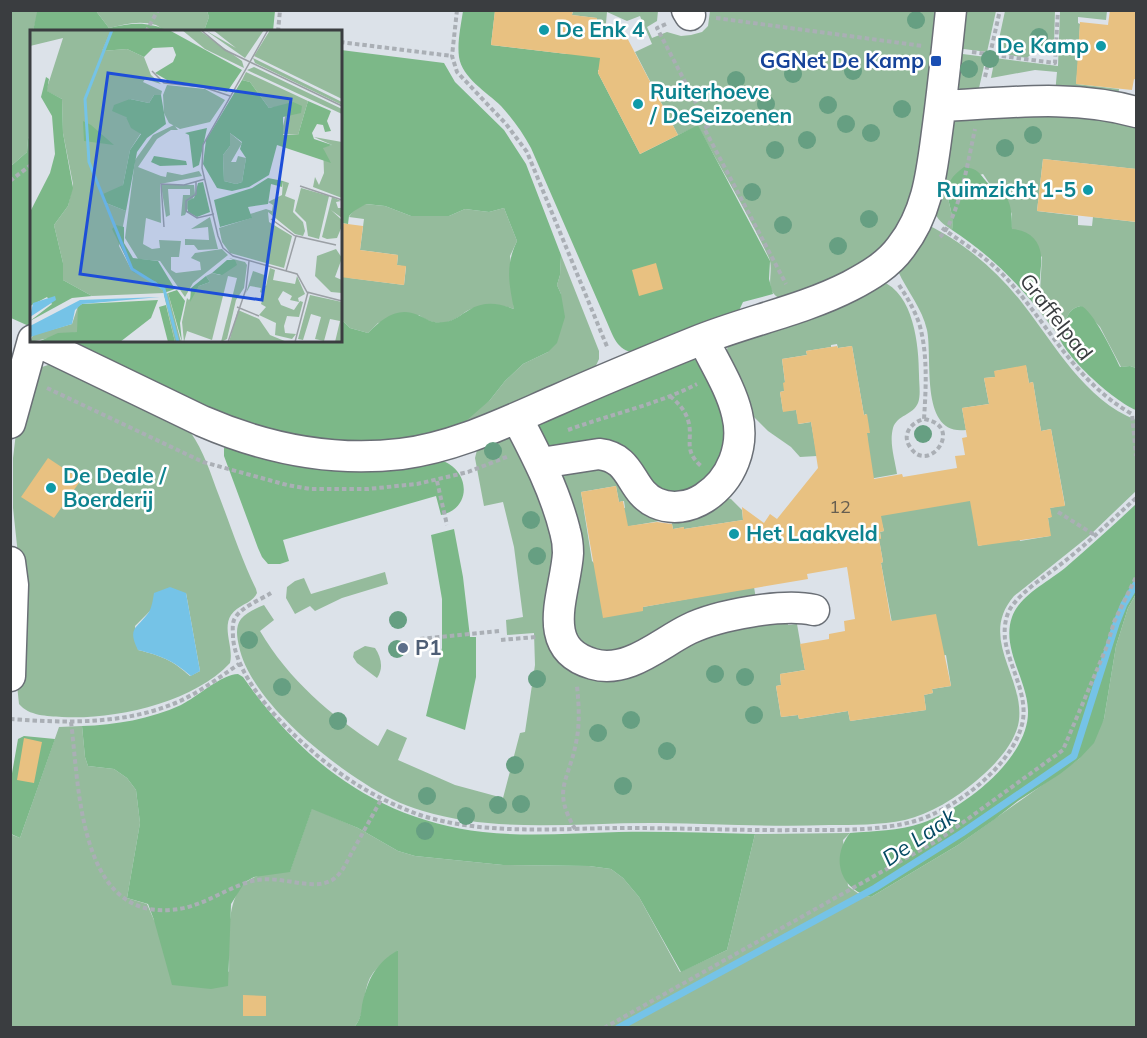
<svg xmlns="http://www.w3.org/2000/svg" width="1147" height="1038" font-family="Mulish,sans-serif">
	<style>
		.green { fill: #95bb9c; fill-rule: evenodd }
		.forest { fill: #7cb888 }
		.water { fill: #75c3e7 }
		.lines { fill: none; stroke-linecap: round; stroke-linejoin: round }
		.stream { stroke: #75c3e7; stroke-width: 7 }
		.building { fill: #e8c181 }
		.minor-casing { stroke: #6a6f76; stroke-width: 33 }
		.path { stroke: #aaafb5; stroke-width: 4; stroke-dasharray: 4.5 3; stroke-linecap: butt }
		.minor { stroke: #fff; stroke-width: 30 }
		.tree { fill: #669f82 }
		.culture-dot { fill: #0f9aa8; stroke: #fff; stroke-width: 2 }
		.transit-dot { fill: #1a4fb4; stroke: #fff; stroke-width: 2 }
		.service-dot { fill: #5c6f8a; stroke: #fff; stroke-width: 2 }
		.labels { text-anchor: middle; stroke-width: 5; stroke-linejoin: round; paint-order: stroke }
		.number-label { font-size: 18px; fill: #665e50 }
		.culture-label { font-size: 21px; font-weight: bold; fill: #0d838f; stroke: #fff; text-anchor: start }
		.transit-label { font-size: 21px; font-weight: bold; fill: #164399; stroke: #fff; text-anchor: end }
		.street-label { font-size: 21px; fill: #3a3d40; stroke: #fff }
		.service-label { font-size: 21px; font-weight: bold; fill: #4e5e75; stroke: #fff; text-anchor: start }
		.water-label { font-size: 22px; font-style: italic; fill: #054a63; stroke: #fff }
		.inset-river { fill: none; stroke: #75c3e7; stroke-width: 3 }
		.inset-road { fill: none; stroke: #9ba0a5; stroke-width: 1.5 }
		.view { fill: #1d4ed8; fill-opacity: 0.15; stroke: #1d4ed8; stroke-width: 3 }
		.inset-edge { fill: none; stroke: #3a3d40; stroke-width: 3 }
	</style>
	<rect width="100%" height="100%" fill="#dce2e9"/>
	<path class="green" d="M11,11H36L38,12L33,31L32,32L31,132L28,139L27,152L11,166Z
		M96,11H207L209,17L205,28C195,32 180,34 168,31C164,31 160,27 156,25C140,20 124,24 109,28Z
		M573,11H658L657,21L647,27L652,38L667,32L681,36L691,35L702,32L708,26L710,11H943L911,216L871,263L781,299C762,291 775,272 769,258C748,213 721,169 698,126L678,135L635,52L652,44L640,16L627,21L607,12L604,45L594,44L597,18L572,15Z
		M961,11H996L987,52L956,48Z
		M1005,11H1055L1054,45C1042,43 1035,50 1027,58L996,53Z
		M1060,11H1107L1106,20L1078,17V23L1080,24L1079,40L1066,39L1065,52L1079,54L1076,84L1119,89L1118,98L1055,94L1057,72L1035,70L991,78L995,58L1058,66Z
		M955,53L986,57L977,97C948,88 955,80 955,53Z
		M1006,111L1136,121V169L1043,159L1037,211L1078,216V225L1092,226L1093,217L1136,222V368L1130,366L1121,367L1100,327L1081,306C1068,309 1068,316 1063,327L1057,330L1058,335L1033,303L1040,291L1042,257L1012,229V214L1000,190L991,186L983,174L947,184C946,201 955,215 952,230C943,224 937,220 934,210L947,130L955,118Z
		M365,204L385,206L411,216H449L465,209L489,212L504,208L517,241L510,256L514,309C501,304 486,305 471,309C465,311 461,316 455,319C443,326 429,323 419,315L378,323L368,333L350,328L341,319V274L350,278L404,285L406,267L397,265L398,255L360,250L364,219L349,217L354,210Z
		M928,225C965,243 998,272 1023,304C1055,345 1085,400 1136,420V491L1089,536L1014,596C978,638 1024,676 1019,720C1016,744 993,767 976,781C956,798 930,814 905,820C880,825 854,825 829,825C773,827 717,824 660,823C581,822 500,834 423,811C402,805 382,795 364,783C321,756 249,697 239,646C237,637 235,627 241,619C246,613 256,608 264,605L274,620L260,631C289,680 330,715 378,746L387,729L407,738L398,760L455,785L503,798L520,733L525,732L535,665L534,633L507,635L506,620L523,617L514,547L503,502L484,506L475,458L477,450L510,434L542,483L577,663L786,614L788,625L797,624L805,670L780,674L781,685L776,686L781,717L798,715L799,719L848,711L850,721L926,710L924,695L933,693L932,689L951,686L946,655L941,656L892,623L881,563L883,562L879,539L881,538L880,532L884,531L878,510L972,500L978,546L1019,537L1020,541L1050,536L1048,518L1051,517L1050,508L1065,505L1051,429L1041,431L1033,382L1029,383L1026,366L995,371V377L984,378L989,404L962,408L966,430C919,436 933,359 927,330C922,308 907,291 898,271Z
		M561,255L599,351V359L593,372L432,437L490,400L505,381L523,364L548,352L561,294L557,285L560,275Z
		M881,281C914,293 919,346 919,375C919,384 921,395 918,403C913,415 897,415 893,428C889,443 895,460 897,474L869,479L867,433H869L866,414L864,415L852,346L838,348L837,344L831,345V347L806,351L807,355L782,359L785,382L784,391L780,392L783,411L796,410L799,424L811,422L817,456L800,457L791,447L768,431L751,414L724,359L729,343Z
		M51,364L185,425C200,443 208,465 216,488C229,521 240,556 256,589L257,593C252,604 238,604 231,615C222,629 234,648 230,663C193,703 114,720 62,717C47,716 29,716 19,704L17,685L19,564L13,508V458L16,433L36,369ZM186,593L200,671L190,676C172,660 162,656 138,650L135,626L150,611Z
		M598,460L731,499L742,510L743,520L684,529V527L673,529L671,519L625,527L622,508H625L624,501L619,502L616,486L581,492L592,561L643,611V607L754,587L757,605L623,657L575,646L556,471Z
		M385,572L388,584L342,598L315,611L310,606L295,614L286,598L287,587L295,581L304,578L311,594Z
		M1136,594V1027H398V950C390,957 379,965 373,973C361,989 367,1014 354,1027H11L10,834L20,838L59,727L82,726L85,757L88,766L114,769L127,778L136,790L140,823L127,898L147,904L154,920L229,972C230,945 223,890 253,878C263,873 278,873 290,871L312,808L358,828L398,851L415,856L503,865L589,866L611,869L623,878L639,897L680,972L727,950L755,834L850,833L843,840L848,886L859,894L871,897L958,845L1079,759L1104,719L1116,646L1128,608Z
		M365,646L375,648C381,657 384,668 377,678L357,663L353,657L354,652Z"/>
	<path class="forest" d="M36,11H96L109,28C131,23 148,21 168,31H33L37,12Z
		M207,11H275L273,31H197L205,28L209,17Z
		M463,11H495L491,45L567,54L604,45L600,70H598V73L640,154L698,125L770,261L769,279L773,294L743,302L736,317L631,352C616,349 612,333 606,320L531,148C523,133 513,119 501,106C487,92 462,78 459,57C457,42 461,25 463,11Z
		M341,50L444,63L455,82L504,130L526,164L561,255L560,275L557,285L561,294L565,317L557,343L548,352L523,364L505,381L490,400L466,421L432,437L398,443L326,444L221,418L60,341L340,340L341,319L350,328L368,333C382,319 397,306 418,315C427,319 432,324 444,322C455,321 460,315 469,310C484,301 498,303 514,309C509,283 505,266 517,241L504,208L489,212L465,209L449,216H411L385,206L366,204L354,211L349,216L348,224L341,223Z
		M31,132V327L11,318V166L27,152L28,139Z
		M964,167C981,169 979,175 990,185C994,189 994,186 999,189C1012,198 1012,216 1012,229C1034,231 1043,245 1041,266C1039,282 1042,287 1033,303C1009,274 984,251 952,230C956,203 933,189 964,167Z
		M1081,306C1092,309 1114,354 1120,367L1130,366L1136,368V410C1115,402 1059,353 1057,330L1063,327C1068,316 1068,309 1081,306Z
		M692,359L699,361L732,418L713,484L668,500L630,463L548,453L534,425Z
		M227,446L440,460C469,468 474,508 441,515L436,496L283,540L289,561L280,564H268L262,557L258,548L224,456V448Z
		M1136,504V594L1128,608L1116,646L1104,719L1094,743L1079,759L1060,774L1018,801L995,819L958,845L871,897C840,890 830,858 850,833C874,831 898,831 922,823C963,809 1030,758 1028,710C1027,679 1001,648 1012,617C1020,595 1048,582 1065,568C1089,547 1113,526 1136,504Z
		M454,529L463,577L470,637H476V677L465,730L426,716L442,648V599L431,535Z
		M238,674L243,677C302,762 378,820 483,832C528,837 574,833 619,832C664,831 710,833 755,834L727,950L681,972L639,897L623,878L611,869L589,866L503,865L415,856L398,851L358,828L312,809L290,872L254,877L245,882L231,904L228,986L211,989L172,985L154,920L148,904L127,898L140,823L136,790L127,778L114,769L88,766L85,757L82,726C116,725 150,719 181,705C197,697 222,674 238,674Z
		M24,736L55,739L20,838L11,834V779L18,739Z
		M398,950V1027H354C360,1021 361,1014 362,1005C368,979 375,964 398,950Z"/>
	<path class="water" d="M170,587L186,593L200,671L191,676C172,660 162,656 138,650C127,627 137,629 149,612C152,607 153,599 154,593Z"/>
	<g class="lines">
		<path class="stream" d="M618,1028L875,888L962,833L1074,756L1116,624L1124,604L1136,584"/>
	</g>
	<path class="building" d="M495,10H573L572,15L597,18L596,27L623,30L678,135L640,154L598,73L600,58L491,45Z
		M1110,10H1137V80L1134,79L1132,90L1076,84L1080,22L1108,25Z
		M1043,159L1137,169V222L1037,211Z
		M340,223L363,226L360,250L398,255L397,265L406,266L404,285L340,277Z
		M656,263L663,289L639,296L632,270Z
		M837,346L838,348L852,346L864,415L867,414L870,433H867L874,479L902,474L903,477L957,468L955,456L965,455L962,438L967,437L962,408L989,404L984,378L995,377L994,371L1026,365L1029,383L1033,382L1041,431L1051,429L1065,506L1050,508L1052,517L1048,518L1051,536L978,546L970,501L881,516L884,531L880,532L881,539H879L883,562L881,563L891,621L936,614L951,686L932,689L933,693L924,695L926,710L850,721L848,711L799,719L798,715L781,717L776,686L781,685L780,674L805,670L800,644L829,639V634L845,631L844,621L855,619L847,567L807,574L808,579L643,607V611L603,618L581,492L616,486L619,502L623,501L628,526L657,522L672,524L673,529L684,527V529L743,520L742,507L764,523L770,514L777,519L818,468L811,422L798,424L796,410L783,412L780,392L784,391L783,383L785,382L782,359L807,355L806,351Z
		M48,458L81,480L54,518L21,497Z
		M24,738L42,742L34,783L17,780Z
		M243,995L266,996V1016H243Z"/>
	<g class="lines">
		<g class="minor-casing">
			<path id="minor" d="M687,10L690,15
				M941,106C1006,103 1073,94 1136,112
				M34,340L202,421C264,448 333,462 401,454C456,447 506,422 557,400C602,380 648,361 695,342C746,321 801,311 850,286C869,276 888,265 901,247C929,211 932,169 938,125C943,87 947,49 951,10
				M517,418C536,454 555,491 565,531C567,538 568,546 568,553C566,592 537,648 593,664C628,674 660,643 689,629C718,615 783,603 814,610
				M10,423L33,340
				M541,463L599,454C634,458 629,491 656,503C672,510 690,507 704,498C732,480 745,446 737,414C731,388 714,362 703,339
				M10,562L13,585L10,676"/>
		</g>
		<path class="path" d="M457,10L452,56L457,72L506,124L527,152L608,349
			M716,18L923,46
			M666,24L657,28L708,126L704,128L786,284
			M146,32L158,10
			M278,32L280,10
			M340,42L452,56
			M972,52L1055,63L1058,10
			M985,77L1000,10
			M10,181L32,164
			M942,228C964,244 988,258 1007,279C1050,326 1074,381 1132,414L1136,456
			M940,237C959,219 969,156 975,129
			M899,285C907,297 914,309 919,323C928,353 926,388 924,419C912,422 901,434 910,447C928,476 966,426 924,419
			M47,388L203,462L287,485L310,489H368L417,484L468,472L509,456
			M670,396C678,403 685,410 688,420C694,439 682,449 701,466
			M568,430C611,414 656,405 697,384
			M437,481L447,525
			M1058,512L1096,536
			M271,593C260,600 239,608 234,620C232,625 233,632 233,638C238,691 313,757 356,784C375,796 396,806 417,814C468,831 522,830 575,829C552,789 568,783 576,743C580,724 579,706 577,686
			M420,639L499,631
			M501,640L536,637
			M10,719C68,723 126,725 180,701C201,691 220,677 239,664
			M71,722C79,783 78,917 170,910C202,908 223,889 252,881C272,876 290,883 310,884C319,885 330,883 336,877C344,870 348,859 353,850C363,833 372,816 382,798
			M575,829C651,826 726,831 802,830C839,830 880,831 915,821C955,809 1009,768 1021,728C1031,698 1009,668 1005,639C1004,629 1005,618 1010,609C1021,591 1049,574 1065,561C1090,541 1113,519 1136,498
			M604,1028L940,839L1063,750L1107,646L1114,622L1136,577"/>
		<use href="#minor" class="minor"/>
	</g>
	<g class="tree">
		<circle cx="916" cy="20" r="9"/>
		<circle cx="1039" cy="37" r="9"/>
		<circle cx="990" cy="59" r="9"/>
		<circle cx="969" cy="69" r="9"/>
		<circle cx="853" cy="71" r="9"/>
		<circle cx="793" cy="74" r="9"/>
		<circle cx="736" cy="80" r="9"/>
		<circle cx="766" cy="104" r="9"/>
		<circle cx="828" cy="105" r="9"/>
		<circle cx="902" cy="109" r="9"/>
		<circle cx="846" cy="124" r="9"/>
		<circle cx="871" cy="133" r="9"/>
		<circle cx="1033" cy="135" r="9"/>
		<circle cx="807" cy="140" r="9"/>
		<circle cx="1005" cy="148" r="9"/>
		<circle cx="775" cy="150" r="9"/>
		<circle cx="752" cy="192" r="9"/>
		<circle cx="869" cy="219" r="9"/>
		<circle cx="783" cy="225" r="9"/>
		<circle cx="838" cy="246" r="9"/>
		<circle cx="923" cy="434" r="9"/>
		<circle cx="493" cy="451" r="9"/>
		<circle cx="531" cy="520" r="9"/>
		<circle cx="537" cy="556" r="9"/>
		<circle cx="398" cy="620" r="9"/>
		<circle cx="249" cy="640" r="9"/>
		<circle cx="397" cy="649" r="9"/>
		<circle cx="715" cy="674" r="9"/>
		<circle cx="745" cy="677" r="9"/>
		<circle cx="537" cy="679" r="9"/>
		<circle cx="282" cy="687" r="9"/>
		<circle cx="754" cy="715" r="9"/>
		<circle cx="631" cy="720" r="9"/>
		<circle cx="338" cy="721" r="9"/>
		<circle cx="598" cy="733" r="9"/>
		<circle cx="667" cy="751" r="9"/>
		<circle cx="515" cy="765" r="9"/>
		<circle cx="623" cy="786" r="9"/>
		<circle cx="427" cy="796" r="9"/>
		<circle cx="521" cy="804" r="9"/>
		<circle cx="498" cy="805" r="9"/>
		<circle cx="466" cy="816" r="9"/>
		<circle cx="425" cy="831" r="9"/>
	</g>
	<g class="culture-dot">
		<circle cx="544" cy="30" r="6"/>
		<circle cx="1101" cy="46" r="6"/>
		<circle cx="638" cy="104" r="6"/>
		<circle cx="1088" cy="190" r="6"/>
		<circle cx="51" cy="488" r="6"/>
		<circle cx="734" cy="534" r="6"/>
	</g>
	<rect class="transit-dot" x="930" y="55" width="12" height="12" rx="3"/>
	<circle class="service-dot" cx="403" cy="648" r="6"/>
	<g class="labels">
		<g class="number-label">
			<text x="840" y="513">12</text>
		</g>
		<g class="culture-label">
			<text x="556" y="37">De Enk 4</text>
			<text x="1089" y="53" text-anchor="end">De Kamp</text>
			<text x="650" y="99">Ruiterhoeve<tspan x="650" dy="24">/ DeSeizoenen</tspan></text>
			<text x="1076" y="197" text-anchor="end">Ruimzicht 1-5</text>
			<text x="63" y="483">De Deale /<tspan x="63" dy="24">Boerderij</tspan></text>
			<text x="746" y="541">Het Laakveld</text>
		</g>
		<g class="transit-label">
			<text x="924" y="68">GGNet De Kamp</text>
		</g>
		<g class="street-label">
			<text transform="translate(1056 317) rotate(52)" y="7">Graffelpad</text>
		</g>
		<g class="service-label">
			<text x="415" y="655">P1</text>
		</g>
		<g class="water-label">
			<text transform="translate(919 837) rotate(-34)" y="8">De Laak</text>
		</g>
	</g>
	<g transform="translate(30 30)">
		<rect width="312" height="312" fill="#dce2e9"/>
		<path d="M0,0H81L72,21L97,19L114,27L121,45L131,54L115,49L113,52L132,61L131,65H124L119,73L100,69L95,73L96,87L111,103L100,120L93,155L76,173L96,181L89,216L101,239L126,252L134,263L62,266L33,250V233L24,195L38,176L43,154L33,103L32,69L16,61L33,8L0,16ZM152,0H169L212,31L214,38L175,19ZM175,0L206,18L183,0H234L215,28ZM240,0H312V69L224,26ZM223,28L312,72V75L225,33ZM224,37L312,79V84L217,40ZM216,42L278,71L268,105L251,104L258,75L239,78L220,52L212,50ZM137,55L175,59L195,70L180,92L150,99L139,93L134,83L133,65ZM144,95L148,100H141L127,109L108,137L131,146L136,147L137,142L152,145L169,141L172,146L130,154L131,193L116,188L113,214L122,219L130,218L129,210L151,211L149,227H141V240L146,243L171,240L170,232L161,228L165,223L192,219L198,225L163,253L155,267L130,231L108,229L95,208L105,130L123,105ZM200,103L212,113L201,132H206L208,126L216,128L212,152L206,154L194,151L193,125L200,116ZM284,107L312,112V168L283,157L285,147L289,155L294,143L293,117L302,115ZM253,151L259,153L255,166L265,170L263,182L273,192L275,201L273,206L265,204L238,182L239,192L262,206L254,238L200,223L192,212L189,198L221,188L220,184L236,179L242,181L243,175L238,172L252,165ZM131,155H164L165,164L155,185L151,186L153,165H160V159H138L140,185L136,187ZM271,158L299,166L289,209L278,206L276,192L265,181ZM302,167L311,171L306,172L308,178H312V188L301,180L312,190V196L307,208L297,209L292,207ZM180,187L188,219L168,220L164,215H155V209L179,210L178,197L161,199ZM306,219L312,228L305,247L312,250V263L301,262L285,246L287,226ZM199,228L215,232L217,235L214,258L206,270L197,309L191,312L207,248L198,246L182,310L157,301L154,312L152,292L157,268L159,270L169,256L180,252L176,246L182,243L190,245L205,231ZM240,238L245,240L243,250L265,254L267,246L275,264L268,268L269,272L260,270L262,266L253,261L248,269L251,275L264,280L270,271L273,272L269,287L257,286L254,296L255,303L266,304L262,309L245,305L246,293L229,285L236,277L231,274L234,264L230,262L231,258L220,256L216,263L223,241L237,246L233,254L236,256ZM138,263L151,312H145L134,265ZM280,265L312,272L311,312H305L310,291L300,289L294,311L285,309L291,287L281,284L273,310L268,309ZM48,276V302L0,312L3,305L42,294ZM208,280L229,289L240,305L257,312H199Z" fill="#95bb9c"/>
		<path d="M81,0H139L212,40L197,62L137,50L125,43L143,32L146,25L143,17L123,18L114,27L97,19L72,21ZM16,47L19,49L17,61L32,69L33,103L43,158L38,176L24,195L33,233V250L62,266L42,268L0,291L22,274L17,267L0,276V182L20,143L25,124L22,86L11,67ZM212,50L220,52L239,78L263,72L272,76L271,83L253,87V105H268L278,71L301,81L297,91L301,101L295,102L293,95L287,94L282,103L284,109L302,115L293,118L301,133L247,115L239,145L219,157L202,161L187,158L173,134L176,110ZM200,103L212,112L210,119L216,128L212,152L206,154L194,151L193,125L200,116ZM124,65H131L136,94L117,108L107,122L96,181L76,173L73,164L93,155L100,120L111,104L101,98L96,87L82,81L84,75L100,69L119,73ZM53,91L61,95L84,115L54,111ZM177,98L169,135L163,138L159,105L155,103ZM124,126L156,131L157,135L130,136L121,132ZM238,148L253,151L252,157L241,154L238,174L218,177L222,188L190,197L184,170L222,158ZM173,152L180,182L167,187L158,182V171L164,168L168,153ZM86,195L94,197V213L103,228L128,231L145,259L134,263L126,252L103,242L82,199ZM197,230H205L207,235L192,245L182,243ZM176,246L180,252L169,256L160,272L161,258ZM147,260L155,271L150,293L152,312L138,263ZM128,270L121,288L90,312H8L28,303L47,302L48,276L52,274ZM136,275L145,312H138L129,277Z" fill="#7cb888" fill-rule="evenodd"/>
		<path d="M25,266L26,270L0,287L3,273ZM130,267L52,274L45,280L42,294L0,307V296L50,270Z" fill="#75c3e7"/>
		<path class="inset-river" d="M82,0L55,69L59,132L102,239L134,259L148,312"/>
		<path class="inset-road" d="M171,0L195,20L312,76M238,0L173,115L172,138L188,206L193,218L203,226L267,244L277,262L312,271M122,41L134,53L173,57L200,66M166,152V164L156,171V181L167,188L184,184M270,156L312,170M241,189L265,206M134,197L131,154L154,155L175,149M256,241L266,206L306,215M207,277L229,286M198,312L216,259L219,231M265,312L278,262"/>
		<path class="view" d="M78,43L261,69L232,270L50,244Z"/>
		<rect width="312" height="312" class="inset-edge"/>
	</g>
	<rect width="1147" height="1038" fill="none" stroke="#3a3d40" stroke-width="24"/>
</svg>
